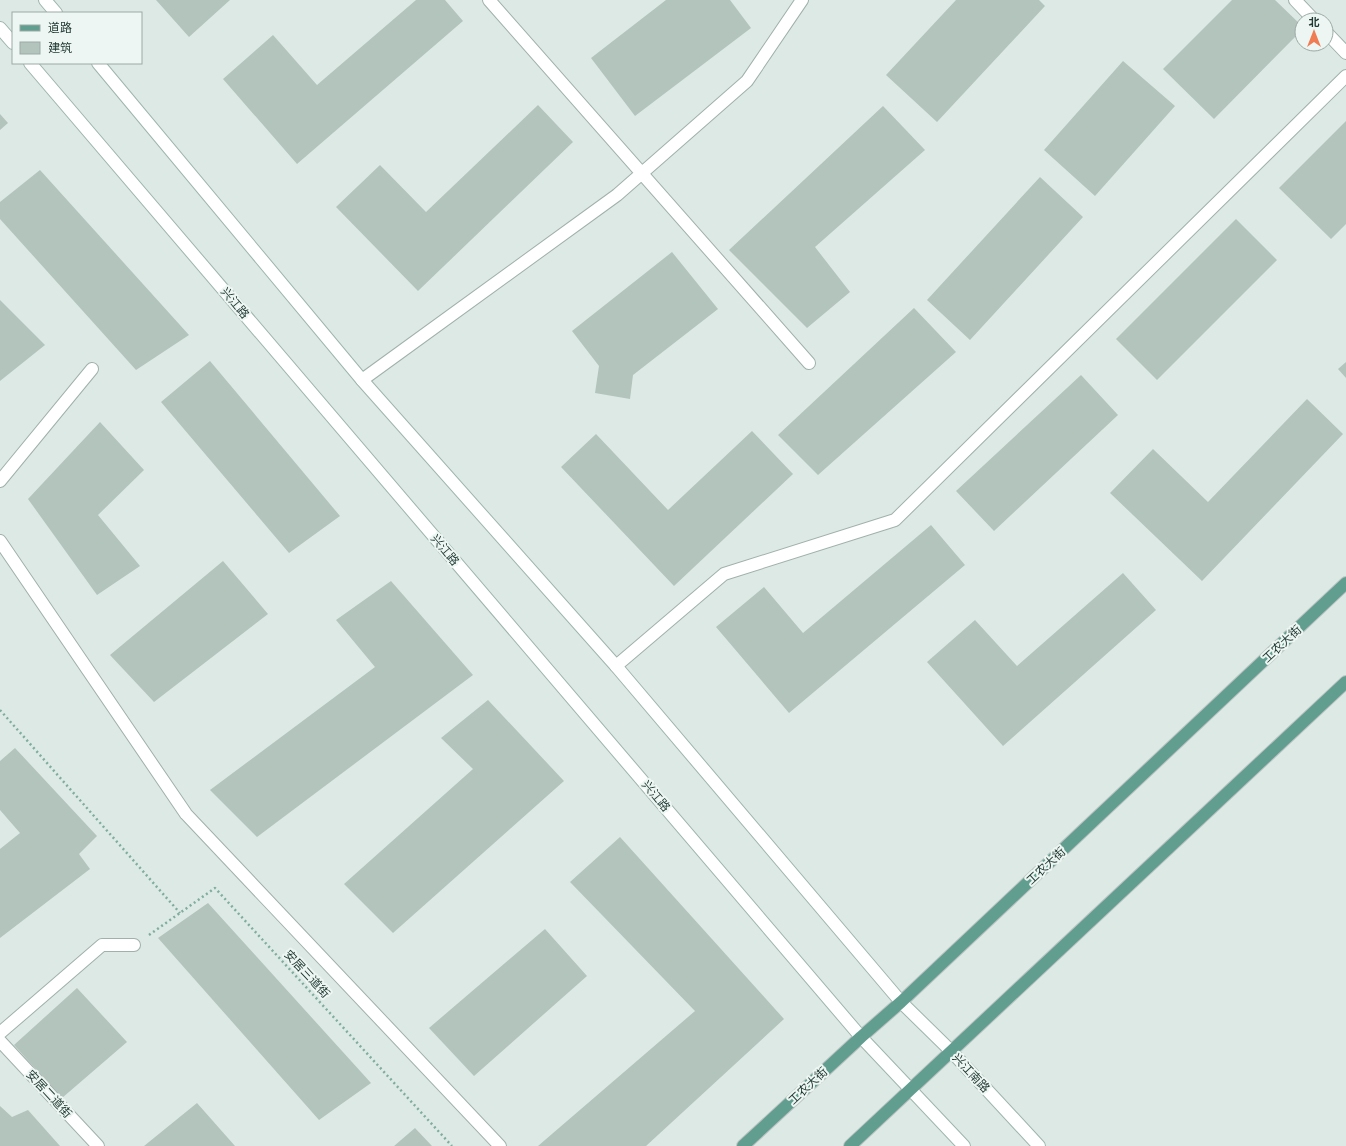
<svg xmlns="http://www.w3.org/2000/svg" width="1346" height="1146" font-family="'Open Sans','Noto Sans SC',sans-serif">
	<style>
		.building { fill: #b3c4bd }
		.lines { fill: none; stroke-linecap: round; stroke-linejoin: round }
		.service-casing { stroke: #a0b0ab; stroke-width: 14 }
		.minor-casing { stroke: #a0b0ab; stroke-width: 14 }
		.secondary-casing { stroke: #9db5ac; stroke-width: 14 }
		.primary-casing { stroke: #bcc3c2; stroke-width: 14 }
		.path { stroke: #7ead9e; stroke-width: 2.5; stroke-dasharray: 2 3; stroke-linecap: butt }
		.service { stroke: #fff; stroke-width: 12 }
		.minor { stroke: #fff; stroke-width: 12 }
		.secondary { stroke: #fff; stroke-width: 12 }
		.primary { stroke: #629e8f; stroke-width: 12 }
		.labels { text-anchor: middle; stroke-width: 4; stroke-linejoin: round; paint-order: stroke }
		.street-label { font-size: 12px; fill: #1f3832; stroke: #edf6f2 }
	</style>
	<rect width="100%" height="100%" fill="#dde9e4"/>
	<path class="building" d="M156,0H230L189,37Z
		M416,0H445L463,21L297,164L223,79L273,35L317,85Z
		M666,0H730L751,28L635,116L591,58Z
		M956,0H1039L1045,6L937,122L886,75Z
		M1232,0H1275L1302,26V30L1214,119L1163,69Z
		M1123,61L1175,106L1095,196L1044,150Z
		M538,105L573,142L418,291L336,207L380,165L426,212Z
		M883,106L925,150L815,247L850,292L807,328L729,250Z
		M0,114L8,123L0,130Z
		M1346,121V224L1331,239L1279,188Z
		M40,170L189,335L136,370L0,219V202Z
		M1040,177L1083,217L970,340L927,300Z
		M1236,219L1277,260L1157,380L1116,339Z
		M672,252L718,309L633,375L630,399L595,393L599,366L572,331Z
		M0,300L45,345L0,381Z
		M914,308L956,352L818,475L778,435Z
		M210,361L340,516L289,553L161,402Z
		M1346,362V378L1338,369Z
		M1081,375L1118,415L994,531L956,491Z
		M1307,399L1343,434L1202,581L1110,493L1153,449L1208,502Z
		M100,422L144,470L98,515L140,566L97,595L28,499Z
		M752,431L793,474L674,586L561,467L596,434L668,510Z
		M931,525L965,565L789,713L716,627L764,587L803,633Z
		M223,561L268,614L154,702L110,655Z
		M1123,573L1156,610L1003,746L927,662L975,620L1017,666Z
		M391,581L473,675L257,837L210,790L375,667L336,620Z
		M488,700L564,781L393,933L344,884L473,769L441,738Z
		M15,748L97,836L79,854L90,869L0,938V849L20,833L0,810V761Z
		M620,837L784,1019L646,1146H538L695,1011L570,882Z
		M208,903L371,1083L319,1120L158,938Z
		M545,929L587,976L474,1076L429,1028Z
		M77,988L127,1042L62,1098L14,1045Z
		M197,1103L235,1146H144Z
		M0,1106L12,1117L28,1110L60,1146H0Z
		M415,1128L432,1146H394Z"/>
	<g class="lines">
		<g class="service-casing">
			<path id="service" d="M0,481L92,369
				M0,541L186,814L500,1146
				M0,1041L98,1146"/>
		</g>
		<g class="minor-casing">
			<path id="minor" d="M489,0L809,363
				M1295,0L1314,20
				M1326,32L1346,53
				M362,380L617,195L747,81L802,0
				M616,666L724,574L895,520L1346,76
				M0,1033L102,945H134"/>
		</g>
		<g class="secondary-casing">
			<path id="secondary" d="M45,0L56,13
				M0,28L13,43
				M30,63L861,1037L964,1146
				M98,63L362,380L616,666L901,1002L951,1051L1039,1146"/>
		</g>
		<g class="primary-casing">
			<path id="primary" d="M743,1146L861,1037L901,1002L1346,583
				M850,1146L1346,682"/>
		</g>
		<path class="path" d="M0,710L180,913
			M149,935L215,888L452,1146"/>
		<use href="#service" class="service"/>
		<use href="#minor" class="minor"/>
		<use href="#secondary" class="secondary"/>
		<use href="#primary" class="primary"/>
	</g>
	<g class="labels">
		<g class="street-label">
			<text transform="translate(235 303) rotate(50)" y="4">兴江路</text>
			<text transform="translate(445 550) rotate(50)" y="4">兴江路</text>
			<text transform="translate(1282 644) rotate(-43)" y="4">工农大街</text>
			<text transform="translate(656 796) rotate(50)" y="4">兴江路</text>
			<text transform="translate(1046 866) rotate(-43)" y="4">工农大街</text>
			<text transform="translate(307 974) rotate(47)" y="4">安居三道街</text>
			<text transform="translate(971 1073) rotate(47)" y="4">兴江南路</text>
			<text transform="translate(808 1086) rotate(-43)" y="4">工农大街</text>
			<text transform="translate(49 1094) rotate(47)" y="4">安居二道街</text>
		</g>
	</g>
	<rect x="12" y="12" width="130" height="52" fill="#edf6f2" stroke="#9baaa5"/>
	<rect x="20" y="25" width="20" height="6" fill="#629e8f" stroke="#9baaa5"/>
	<text x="48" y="32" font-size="12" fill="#1f3832">道路</text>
	<rect x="20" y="42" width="20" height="12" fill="#b3c4bd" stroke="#9baaa5"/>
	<text x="48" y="52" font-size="12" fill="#1f3832">建筑</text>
	<g transform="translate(1314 32)"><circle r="19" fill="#edf6f2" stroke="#9baaa5"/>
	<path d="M0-3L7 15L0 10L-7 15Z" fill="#f07c54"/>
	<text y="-6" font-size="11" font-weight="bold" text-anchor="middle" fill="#1f3832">北</text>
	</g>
</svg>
